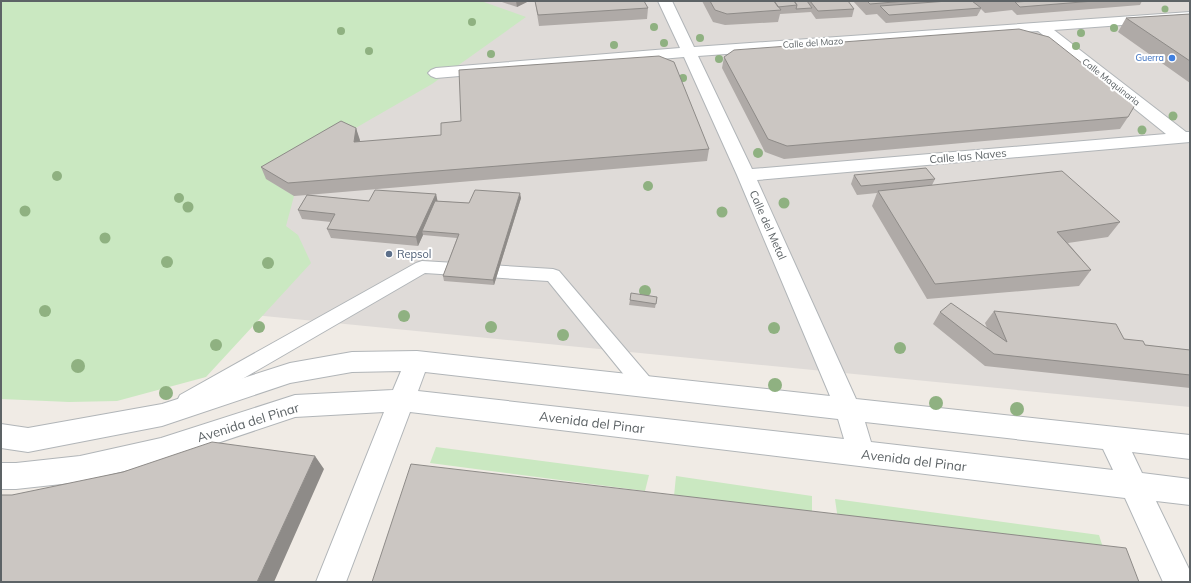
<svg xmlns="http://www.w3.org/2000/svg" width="1191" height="583" font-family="Mulish,sans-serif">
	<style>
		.industrial { fill: #dfdbd8 }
		.green { fill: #cae8c1 }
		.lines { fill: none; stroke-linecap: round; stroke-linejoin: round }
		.lane-casing { stroke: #b1b5b8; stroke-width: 2 }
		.street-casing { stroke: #b1b5b8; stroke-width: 2 }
		.lane { fill: #fff; fill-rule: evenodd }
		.street { fill: #fff; fill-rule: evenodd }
		.tree { fill: #8fb181 }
		.wall { fill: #afaaa7 }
		.shaded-wall { fill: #8e8b88 }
		.building { fill: #cbc6c2; stroke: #8e8b88 }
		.shop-dot { fill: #3f7fe0; stroke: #fff; stroke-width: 1.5 }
		.service-dot { fill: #5c6f8a; stroke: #fff; stroke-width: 1.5 }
		.labels { text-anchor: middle; stroke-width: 4; stroke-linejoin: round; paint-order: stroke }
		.far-street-label { font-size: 9px; fill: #5d6366; stroke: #fff }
		.far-shop-label { font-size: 9px; fill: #366cbe; stroke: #fff; text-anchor: end }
		.street-label { font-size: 11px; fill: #5d6366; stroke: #fff }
		.service-label { font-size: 11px; fill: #4e5e75; stroke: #fff; text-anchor: start }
		.near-street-label { font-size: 13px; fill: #5d6366; stroke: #fff }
	</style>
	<rect width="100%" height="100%" fill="#f0ebe5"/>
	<path class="industrial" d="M1,1H1190V407L152,305Z"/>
	<path class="green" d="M1,1H481L526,17L432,84L267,179L294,196L286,226L298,235L311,263L206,377L117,401L69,402L1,399Z
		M436,447L649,475L645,491L430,463Z
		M676,476L812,496V515L674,496Z
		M835,499L1099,535L1107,560L839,527Z"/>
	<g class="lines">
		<g class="lane-casing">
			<path id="lane" d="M422,261L553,269L559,271L652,380L655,386L652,392L645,394L638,392L548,281L425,273L194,407L187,409L180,407L177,401L180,395L416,263Z"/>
		</g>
		<g class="street-casing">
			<path id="street" d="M658,1H672L694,47L1190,12V20L1054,30L1186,132H1190V142L757,180L856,399L1190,435V459L1132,452L1142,473L1190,479V505L1156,501L1190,571V582H1163L1125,498L410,412L346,582H316L384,412L295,417L161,462L80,482L16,489H1V463H16L80,456L161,438L295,395L393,390L401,371L352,372L290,383L162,426L28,452L1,448V424L28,428L162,404L290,363L352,352L417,351L830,396L737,175L684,57L436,78L431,76L428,73L431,70L436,68L680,48ZM1038,31L1166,134L752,169L698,56ZM425,372L838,419L844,439L418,391ZM865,422L1103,449L1113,470L871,442Z"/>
		</g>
		<use href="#lane" class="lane"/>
		<use href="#street" class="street"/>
	</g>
	<g class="tree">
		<circle cx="1165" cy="9" r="3.5"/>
		<circle cx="472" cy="22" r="4"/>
		<circle cx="654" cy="27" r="4"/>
		<circle cx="1114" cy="28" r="4"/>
		<circle cx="341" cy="31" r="4"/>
		<circle cx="1081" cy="33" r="4"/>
		<circle cx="700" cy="38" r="4"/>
		<circle cx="664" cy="43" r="4"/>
		<circle cx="614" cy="45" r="4"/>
		<circle cx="1076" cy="46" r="4"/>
		<circle cx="369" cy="51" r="4"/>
		<circle cx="491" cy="54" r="4"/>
		<circle cx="719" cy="59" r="4"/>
		<circle cx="683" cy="78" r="4"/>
		<circle cx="1173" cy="116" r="4.5"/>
		<circle cx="1142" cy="130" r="4.5"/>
		<circle cx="758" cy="153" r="5"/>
		<circle cx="57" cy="176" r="5"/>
		<circle cx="648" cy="186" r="5"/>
		<circle cx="179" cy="198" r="5"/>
		<circle cx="784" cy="203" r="5.5"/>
		<circle cx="188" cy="207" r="5.5"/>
		<circle cx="25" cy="211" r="5.5"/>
		<circle cx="722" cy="212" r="5.5"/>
		<circle cx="105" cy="238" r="5.5"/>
		<circle cx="167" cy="262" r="6"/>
		<circle cx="268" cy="263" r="6"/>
		<circle cx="645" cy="291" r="6"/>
		<circle cx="45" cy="311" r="6"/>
		<circle cx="404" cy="316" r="6"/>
		<circle cx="259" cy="327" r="6"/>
		<circle cx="491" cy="327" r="6"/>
		<circle cx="774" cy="328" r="6"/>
		<circle cx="563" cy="335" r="6"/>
		<circle cx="216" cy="345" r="6"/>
		<circle cx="900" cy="348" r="6"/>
		<circle cx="78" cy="366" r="7"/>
		<circle cx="775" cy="385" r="7"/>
		<circle cx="166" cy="393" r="7"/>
		<circle cx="936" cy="403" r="7"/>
		<circle cx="1017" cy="409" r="7"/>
	</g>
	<path class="wall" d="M499,1H529L517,7Z
		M535,1H644L648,8L647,19L539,26Z
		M702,1H848L854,9L852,17L816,19L811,12L780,14L778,22L725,25L713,22Z
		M853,1H1142L1140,5L1017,15L1012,10L985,13L981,9L977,16L886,23L877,14L866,15Z
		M1190,14V83L1118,32L1126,18Z
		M724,57L1128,117L1120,129L784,159L765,152L722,68Z
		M356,128L359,141L709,149L707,161L307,195L369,201L436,194L437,201L469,203L521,198L494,285L444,281L443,276L457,238L423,235L418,246L331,238L327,229L331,222L302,219L298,210L307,195L294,196L266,179L261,167Z
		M854,175L935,179L932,185L1120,222L1108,237L1068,243L1091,270L1079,286L927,299L872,206L877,193L857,195L851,184Z
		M657,297L655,308L629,305L630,300Z
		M994,311L1124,339L1145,345L1190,350V388L985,366L933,324L940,312L987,328L985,323Z"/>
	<path class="shaded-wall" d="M516,1H529L517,7Z
		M356,128L360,140L358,154L354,142Z
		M520,193L521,198L494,285L493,280Z
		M436,194L438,203L422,231L423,235L418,246L416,237Z
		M315,456L324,469L274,582H257Z"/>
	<path class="building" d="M535,1H644L648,8L538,15Z
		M710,1H774L781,10L727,14L715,10Z
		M774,1H794L797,5L778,7Z
		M794,1H807L812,8L796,9L797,5Z
		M810,1H848L854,9L818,11Z
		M867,1H906L870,4Z
		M948,1H972L981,8L889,15L880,6Z
		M1033,1H1094L1020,7L1015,2Z
		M1190,14V61L1126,18Z
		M1019,29L1049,37L1135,105L1128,117L787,146L768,139L724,57L734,50Z
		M659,56L674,62L709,149L288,183L261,167L341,121L356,128L354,142L441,135V123L461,121L459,70Z
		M926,168L935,179L861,186L854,175Z
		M1062,171L1120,222L1057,232L1091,270L935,284L878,191Z
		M375,190L436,194L416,237L327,229L335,214L298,210L307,195L369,201Z
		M475,190L520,193L493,280L443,276L459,234L422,231L435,201L469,203Z
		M631,293L657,297L656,304L630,300Z
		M951,303L1007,342L994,311L1116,324L1124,339L1143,341L1145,345L1190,350V375L994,354L940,312Z
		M212,442L315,456L257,582H1V495H12L123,472Z
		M411,464L1126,548L1139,582H372Z"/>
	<circle class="shop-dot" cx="1172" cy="58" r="4"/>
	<circle class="service-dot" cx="389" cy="254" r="4"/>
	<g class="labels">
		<g class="far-street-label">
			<text transform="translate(813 43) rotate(-4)" y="3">Calle del Mazo</text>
			<text transform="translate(1111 82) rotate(38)" y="3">Calle Maquinaria</text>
		</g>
		<g class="far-shop-label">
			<text x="1164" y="61">Guerra</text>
		</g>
		<g class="street-label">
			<text transform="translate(968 156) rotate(-5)" y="4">Calle las Naves</text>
			<text transform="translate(768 225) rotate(66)" y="4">Calle del Metal</text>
		</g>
		<g class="service-label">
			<text x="397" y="258">Repsol</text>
		</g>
		<g class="near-street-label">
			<text transform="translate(248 422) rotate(-17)" y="5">Avenida del Pinar</text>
			<text transform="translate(592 422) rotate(7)" y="5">Avenida del Pinar</text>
			<text transform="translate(914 460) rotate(7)" y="5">Avenida del Pinar</text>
		</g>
	</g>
	<rect width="1191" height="583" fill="none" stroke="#5d6366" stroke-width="4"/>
</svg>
